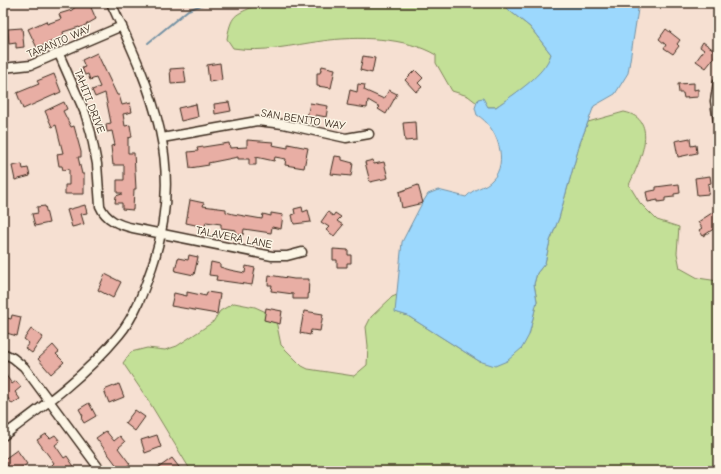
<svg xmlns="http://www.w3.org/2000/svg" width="721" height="474" font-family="'Comic Neue',sans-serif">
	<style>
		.green { fill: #c3e097; stroke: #7f855a }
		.water { fill: #9cd8fd; stroke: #7592a4 }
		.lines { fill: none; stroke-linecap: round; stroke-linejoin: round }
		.stream { stroke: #7592a4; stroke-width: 2 }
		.building { fill: #e8aea4; stroke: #3b2a1e }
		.minor-casing { stroke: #3b2a1e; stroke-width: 11 }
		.minor { stroke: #fcf5e5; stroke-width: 8 }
		.labels { text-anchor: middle; stroke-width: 3; stroke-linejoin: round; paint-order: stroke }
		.street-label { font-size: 11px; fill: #3b2a1e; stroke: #fcf5e5 }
	</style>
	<rect width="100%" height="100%" fill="#f6e0d2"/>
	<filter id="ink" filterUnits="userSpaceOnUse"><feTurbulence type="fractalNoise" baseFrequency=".025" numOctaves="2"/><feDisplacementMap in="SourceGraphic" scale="8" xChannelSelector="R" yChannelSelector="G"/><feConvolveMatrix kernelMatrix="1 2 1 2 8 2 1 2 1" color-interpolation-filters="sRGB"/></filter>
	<g filter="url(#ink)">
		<path class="green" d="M260,3H500L530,27L551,54C545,77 515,93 496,107H488L478,99L477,103L468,96L452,91L436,63V55C406,37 357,36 322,41C292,45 263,53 233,48L227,39C232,10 237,16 260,3Z
			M624,112C661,119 639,163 629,185L640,203L657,220L679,227L677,253L680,268L698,278L718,281V471H191L148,400L123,363L131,352L147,348L165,350L177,346L213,322L220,311L234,303L255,307L275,316L281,345L302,366L308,369L354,376L367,365L368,346L366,327L371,317L392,297L397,295L396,312L408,316L479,361L529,335L537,301L534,284L537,273L545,263L550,241L559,218L580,143L588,122Z"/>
		<path class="water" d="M500,3H639L628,73L615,94L594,106L580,143L559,218L550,241L545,263L537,273L534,284L537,301L529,335L522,348L507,361L495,366L479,361L408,316L395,312L402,242L420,207L428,194L438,190L466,197C475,187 485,188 492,180C510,163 497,126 477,115L475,108L478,99L483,98L488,107H496C514,94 545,75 551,54L530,27Z"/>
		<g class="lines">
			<path class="stream" d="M148,43L188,10L207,3"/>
		</g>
		<path class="building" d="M80,3H89L96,19L80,28L79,27L63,32L64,36L37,48L28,29L46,21L47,24L61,19L59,14L72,10Z
			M22,28L24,47L16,48V43L9,44L8,29Z
			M666,29L680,40L677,44L679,46L673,54L664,48L666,45L659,39Z
			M703,42L718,53L706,68L696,61L704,50L700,47Z
			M97,53L117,95H119L122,105L130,103L132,112L123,114L125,126L130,125L132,137L128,138V153H134L136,189H134L133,210L122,209V203H115L116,196L122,194V193H117V180H124V165H113L111,146L115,145L112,131L107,132L106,124L111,123L105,93L95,97L92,90L100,87L96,78L90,80L88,74L85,75L82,68L85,67L82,60Z
			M363,56L375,58L372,73L360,70Z
			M220,63L222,80L209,82L207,65Z
			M322,66L335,69L331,88L317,86V73H320Z
			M184,68L186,83L171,84L170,69Z
			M415,70L423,78L418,83L422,87L416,92L405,80Z
			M54,74L61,92L23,109L17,93L39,84L37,81Z
			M694,83V90L698,89V97L684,98L683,93H679L678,84Z
			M358,84L365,85L364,90L384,99L389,90L397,94L386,114L378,109L380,107L368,100L367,108L347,105L350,90L357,92Z
			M64,102L67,109L63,111L71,127L74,126L81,152V157H78L82,174H84V194H65V185H69V169L63,170L62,166H59L57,154L63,153L56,125L52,127L45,111Z
			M229,102L231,111L215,114L214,104Z
			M310,103L328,106L326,117L316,115L315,118L307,117Z
			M196,104L198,117L181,121L178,108Z
			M415,122L416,140L405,141L403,123Z
			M690,138L691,146L696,145L697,153L678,157L675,141Z
			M247,140L273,142L272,145L288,148V144L308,148L304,168L285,165L286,159L275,157L274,161L256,157V165H249V159H238V157L208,163L209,165L190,168L188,152L198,151L197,148L229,143L230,148L247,147Z
			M335,156L342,157V160L353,163L351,176L331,174Z
			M373,160L374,164L384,162L388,178L370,182L365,162Z
			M22,164L23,169L28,168L30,176L15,180L12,166Z
			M710,176L711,183L708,184L709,194L697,195L695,178Z
			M679,184L680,193L674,194V197L665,198V201L658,202V200L648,202L646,192L656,190V187Z
			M418,185L423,203L402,208L399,192Z
			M190,200L204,203L203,206L226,209V212L233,214L262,219L263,214L271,216V213L283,215L281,229L272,227L271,233L244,229L243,235L235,234L236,230L221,228V224L206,222L205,227L186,223Z
			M85,205L87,213L81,214L84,224L72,227L67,210Z
			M45,206L49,223L35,226L32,214L38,213L37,207Z
			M302,207L303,212L308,210L311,222L294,224L292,215L295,214L294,209Z
			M715,211L718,216V226L703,236L699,230L702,228L698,222Z
			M328,212L333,216L335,213L341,217L337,221L343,225L334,236L326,230L329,227L321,222Z
			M333,249L348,250V255H351V263H347V267H337V260H333Z
			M189,255L198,257L194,275L175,271L178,258L188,260Z
			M211,262L220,264V267L230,270L245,273L246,266L255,268L252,285L216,280L217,276L209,275Z
			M105,274L121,282L113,298L98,290Z
			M269,275L294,279H309L308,299H293V294L271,291L272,285H268Z
			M187,292L206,296L207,292L220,294L217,314L171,306L174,293L187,296Z
			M266,308L282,311L280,324L264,320Z
			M304,311L323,314L320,331L311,330L310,335L300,333Z
			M12,315L21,317L17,336L3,332V317L11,319Z
			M31,329L43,337L32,353L25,348L29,343L24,339Z
			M53,345L59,352L56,354L64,362L51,374L38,359Z
			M3,371L12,384L16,381L21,387L15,392L20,399L12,404L3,391Z
			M119,384L124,397L109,403L104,390Z
			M89,403L96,416L84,423L81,418L83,416L79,409Z
			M135,410L145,417L135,431L125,423Z
			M106,431L114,441L120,436L125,442L118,448L130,464L121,471L96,438Z
			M46,434L50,438L55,435L60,441L55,445L64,458L67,456L77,471H55L51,466L54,463L37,440Z
			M157,435L161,447L145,453L141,440Z
			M17,450L27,464L17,471L14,468L10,470L3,460Z
			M172,458L182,471H154Z"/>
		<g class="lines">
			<g class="minor-casing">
				<path id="minor" d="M59,54L85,113L91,133L97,164L100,206C106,220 119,225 133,228L272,256H287L302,252
					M3,68L31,65L122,26
					M718,82L715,101L718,122
					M162,138L257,121L283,124L346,138L369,134
					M3,353L13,358L24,367L101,471
					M3,436C45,405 86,375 119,335C135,316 144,290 152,267C186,165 153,94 111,3"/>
			</g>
			<use href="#minor" class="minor"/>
		</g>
	</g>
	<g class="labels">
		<g class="street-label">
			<text transform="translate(59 41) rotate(-23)" y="4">TARANTO WAY</text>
			<text transform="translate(90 101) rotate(69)" y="4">TAHITI DRIVE</text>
			<text transform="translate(303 119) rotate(9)" y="4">SAN BENITO WAY</text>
			<text transform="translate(234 237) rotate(11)" y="4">TALAVERA LANE</text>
		</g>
	</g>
	<rect width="721" height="474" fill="none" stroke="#fcf5e5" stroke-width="16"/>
	<rect x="8" y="8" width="705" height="458" fill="none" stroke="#3b2a1e" stroke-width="1.5" filter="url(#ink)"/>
</svg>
